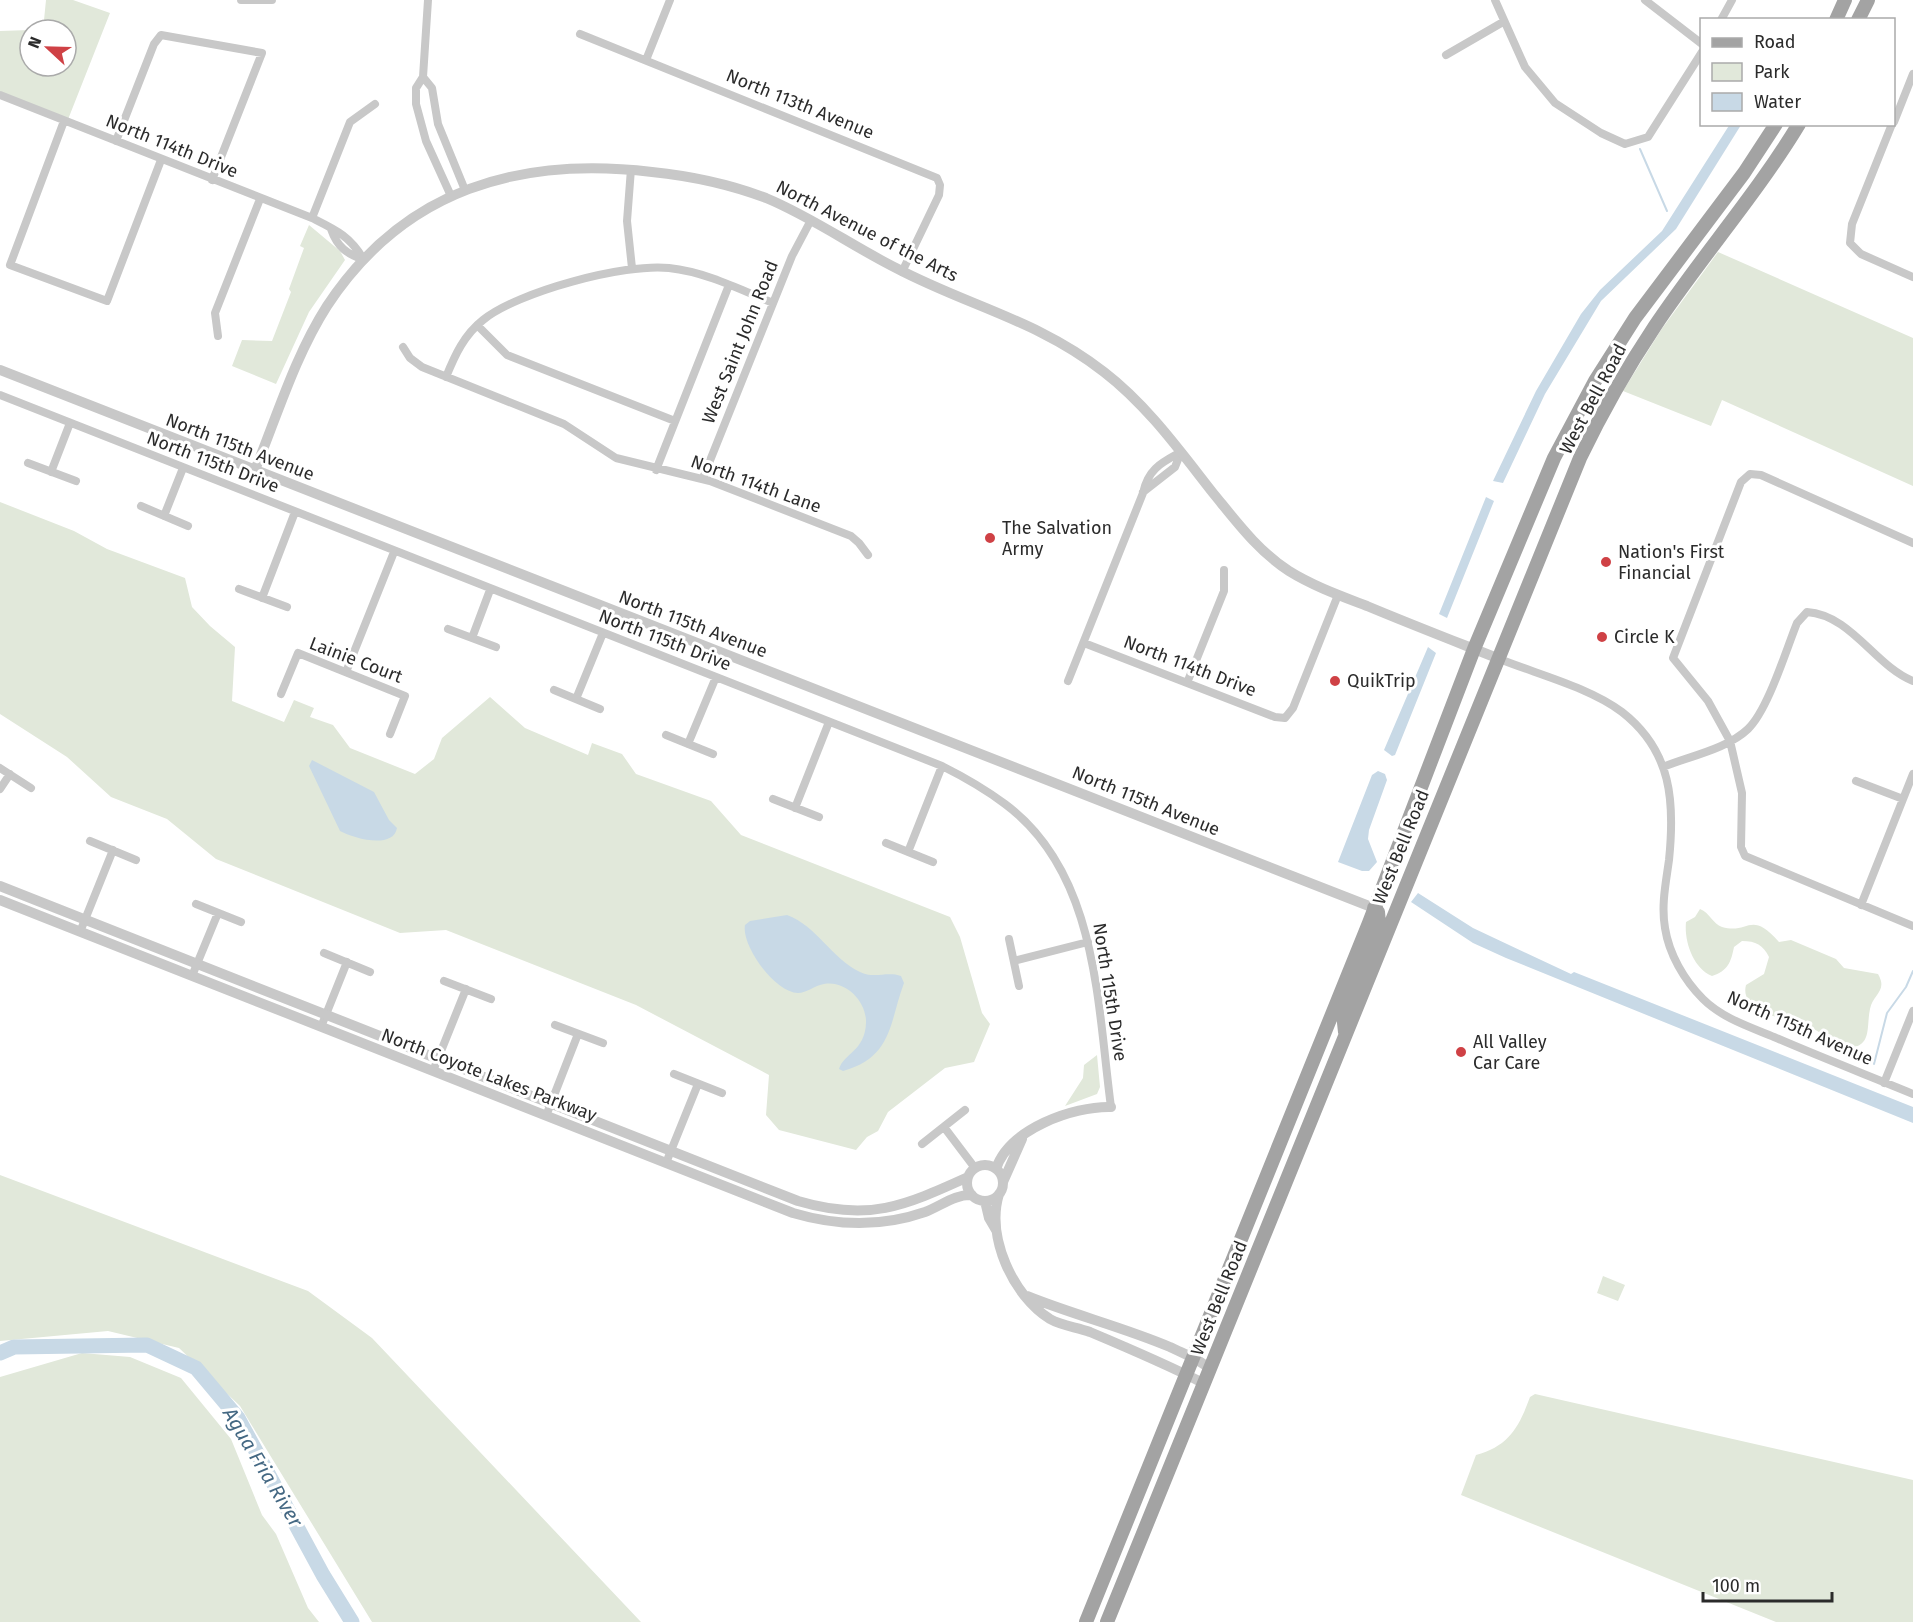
<svg xmlns="http://www.w3.org/2000/svg" width="1913" height="1622" font-family="'Fira Sans',sans-serif">
	<style>
		.green { fill: #e1e8da }
		.water { fill: #c8d9e6 }
		.lines { fill: none; stroke-linecap: round; stroke-linejoin: round }
		.stream { stroke: #c8d9e6; stroke-width: 2 }
		.river { stroke: #c8d9e6; stroke-width: 15 }
		.minor { stroke: #c8c8c8; stroke-width: 8 }
		.tertiary { stroke: #c8c8c8; stroke-width: 10 }
		.primary { stroke: #a3a3a3; stroke-width: 14 }
		.poi-dot { fill: #cf4145; stroke: #fff; stroke-width: 2 }
		.labels { text-anchor: middle; stroke-width: 6; stroke-linejoin: round; paint-order: stroke }
		.street-label { font-size: 18px; fill: #2b2b2b; stroke: #fff }
		.poi-label { font-size: 18px; fill: #2b2b2b; stroke: #fff; text-anchor: start }
		.water-label { font-size: 20px; font-style: italic; fill: #446883; stroke: #fff }
	</style>
	<rect width="100%" height="100%" fill="#fff"/>
	<path class="green" d="M46,0H73L110,13L67,122L0,95V31L30,30V66H66V30H33H43Z
		M309,225L340,251L345,260L309,312L276,384L232,366L242,340L272,341L291,292L289,289L304,248L300,246Z
		M1718,252L1913,338V486L1722,400L1711,426L1623,391L1661,330Z
		M0,502L74,531L107,549L185,578L192,607L210,626L235,647L232,701L284,722L294,700L314,708L310,717L333,725L350,748L415,774L434,759L442,738L490,697L525,728L588,755L592,743L622,754L636,774L711,801L741,835L950,917L960,937L982,1013L990,1024L974,1062L945,1068L888,1112L878,1131L867,1137L856,1150L779,1130L766,1115L769,1075L636,1005L446,930L400,933L216,859L167,819L111,797L67,757L0,714Z
		M1700,909C1710,913 1713,924 1722,927C1749,935 1750,909 1779,942L1791,940L1836,959L1844,968L1878,974C1888,991 1873,994 1870,1009C1866,1027 1873,1048 1846,1048L1802,1022L1754,1012C1750,1002 1743,996 1746,985L1764,974L1769,957C1763,945 1756,941 1742,941L1734,947C1731,962 1728,971 1712,976C1693,968 1684,941 1686,922L1695,917Z
		M1097,1055L1100,1087L1097,1094L1065,1106L1083,1078L1084,1065Z
		M0,1175L308,1291L372,1338L641,1622H372L240,1406L179,1348L108,1331L0,1341Z
		M1603,1276L1625,1285L1618,1301L1597,1293Z
		M82,1353L130,1357L181,1378L231,1439L262,1515L276,1534L308,1608L319,1622H0V1377Z
		M1535,1394L1913,1480V1622H1776L1461,1495L1476,1455C1509,1446 1519,1427 1530,1397Z"/>
	<path class="water" d="M1730,124L1741,125L1676,229L1601,301L1545,394L1503,483L1493,481L1536,391L1581,314L1600,290L1662,231Z
		M1486,497L1494,501L1447,618L1439,614Z
		M1428,647L1436,653L1395,755L1392,756L1384,750Z
		M312,760L374,792L389,820L397,828C393,850 353,838 340,831L309,766Z
		M1378,771L1385,774L1387,780L1369,830L1368,839L1377,862L1369,871H1362L1338,862L1372,775Z
		M1418,893L1473,928L1571,974L1574,972L1913,1107V1123L1506,958L1473,943L1411,902Z
		M787,915C817,926 831,958 860,972C874,979 887,971 901,976L904,983C889,1023 893,1057 843,1071L839,1069C844,1053 865,1051 866,1023C867,1002 846,980 824,984C816,985 806,993 798,993C774,992 741,945 745,925L750,921Z"/>
	<g class="lines">
		<path class="stream" d="M1640,149L1667,211
			M1874,1064L1887,1013L1906,987L1913,971"/>
		<path class="river" d="M0,1353L14,1347L147,1345L196,1368L238,1418L323,1575L352,1622"/>
		<path class="minor" d="M241,0H272
			M428,0L423,77L416,88V104L426,141L451,196
			M1495,0L1525,67L1555,103L1601,133L1625,144L1648,137L1702,52
			M1645,0L1702,44
			M1721,20L1732,0
			M580,34L937,178L940,185L939,195L902,272
			M1446,55L1503,22
			M646,60L670,0
			M423,77L432,88L438,124L465,190
			M0,95L312,218C336,230 350,236 364,260
			M64,121L10,265L107,301L161,160
			M1894,122L1913,74
			M1892,124L1852,224L1850,243L1861,254L1913,277
			M116,141L154,44L161,35L262,53L212,180
			M631,169L627,221L632,268
			M312,218L350,122L375,104
			M331,229C337,247 347,254 364,260
			M477,325L507,355L675,421
			M218,336L215,313L260,199
			M403,347L410,358L422,367L564,424L616,458L710,481L851,536L859,543L868,555
			M446,377C455,355 464,335 483,320C517,292 625,263 669,268C706,272 739,289 773,303
			M0,395L942,766C964,777 985,789 1005,804C1098,873 1097,1003 1111,1107
			M28,463L76,481
			M656,470L729,285
			M51,472L70,423
			M703,478L792,256L811,220
			M1143,492L1175,467L1181,452
			M141,506L188,526
			M164,516L183,468
			M1913,543L1761,475L1750,474L1741,482L1673,658L1708,701L1730,741L1742,793L1741,847L1745,856L1913,926
			M239,589L287,607
			M262,598L295,512
			M448,629L496,647
			M472,638L490,590
			M1084,643L1275,717L1285,718L1293,708L1338,595
			M1497,658C1536,674 1589,687 1622,712C1672,751 1675,802 1669,860C1666,882 1661,905 1665,928C1669,954 1684,980 1703,999C1722,1018 1750,1027 1774,1037C1820,1057 1867,1075 1913,1094
			M346,672L394,552
			M1068,681L1143,493C1148,469 1161,463 1181,452
			M1187,683L1224,591V570
			M554,690L600,709
			M281,694L298,653L405,696L390,734
			M576,699L603,633
			M666,735L713,754
			M688,744L716,677
			M1663,767C1690,756 1727,749 1748,729C1768,710 1786,650 1797,623L1807,612C1851,615 1875,666 1913,681
			M0,768L31,788
			M1856,781L1903,799
			M0,789L10,774
			M773,799L819,817
			M795,808L829,722
			M90,841L136,860
			M886,843L933,862
			M908,852L942,766
			M196,904L241,922
			M1861,905L1913,774
			M80,932L113,850
			M1009,939L1019,986
			M324,953L370,972
			M1014,961L1088,942
			M192,976L218,913
			M444,981L491,999
			M555,1025L603,1043
			M321,1027L347,962
			M433,1071L466,989
			M674,1074L722,1093
			M1884,1083L1913,1011
			M546,1116L578,1034
			M944,1127L975,1168
			M922,1144L965,1110
			M666,1163L698,1084"/>
		<path class="tertiary" d="M0,370L1374,908
			M255,470C277,416 295,356 327,306C404,189 519,156 652,172C691,176 729,184 766,198C812,217 852,246 896,268C968,306 1038,320 1104,372C1147,405 1180,451 1213,493C1236,521 1258,551 1289,571C1313,586 1341,596 1367,606C1410,624 1454,641 1497,658
			M0,886L798,1201C869,1222 904,1206 968,1177
			M0,900L793,1213C837,1226 882,1227 925,1212C941,1206 955,1194 972,1195
			M967 1183a18 18 0 1 1 36 0a18 18 0 1 1-36 0Z
			M996,1169C1009,1129 1073,1106 1111,1107
			M1003,1182L1022,1139
			M999,1194C986,1237 1013,1296 1050,1319C1062,1326 1077,1327 1090,1332C1128,1348 1166,1364 1203,1383
			M985,1201L989,1218L996,1230
			M1027,1296C1074,1315 1123,1327 1170,1347C1184,1354 1198,1358 1210,1369"/>
		<path class="primary" d="M1836,20L1845,0
			M1858,20L1868,0
			M1345,1032L1343,1013L1379,923L1378,912L1374,908
			M1086,1622L1369,923L1474,649L1554,458L1595,381L1635,318L1744,173L1776,124
			M1107,1622L1580,458C1602,412 1627,368 1655,326C1701,257 1756,195 1799,124"/>
	</g>
	<g class="poi-dot">
		<circle cx="990" cy="538" r="6"/>
		<circle cx="1606" cy="562" r="6"/>
		<circle cx="1602" cy="637" r="6"/>
		<circle cx="1335" cy="681" r="6"/>
		<circle cx="1461" cy="1052" r="6"/>
	</g>
	<g class="labels">
		<g class="street-label">
			<text transform="translate(800 104) rotate(22)" y="6">North 113th Avenue</text>
			<text transform="translate(172 146) rotate(22)" y="6">North 114th Drive</text>
			<text transform="translate(867 231) rotate(27)" y="6">North Avenue of the Arts</text>
			<text transform="translate(740 342) rotate(-68)" y="6">West Saint John Road</text>
			<text transform="translate(1593 399) rotate(-62)" y="6">West Bell Road</text>
			<text transform="translate(240 447) rotate(21)" y="6">North 115th Avenue</text>
			<text transform="translate(213 462) rotate(21)" y="6">North 115th Drive</text>
			<text transform="translate(756 484) rotate(20)" y="6">North 114th Lane</text>
			<text transform="translate(693 624) rotate(21)" y="6">North 115th Avenue</text>
			<text transform="translate(665 640) rotate(21)" y="6">North 115th Drive</text>
			<text transform="translate(356 660) rotate(21)" y="6">Lainie Court</text>
			<text transform="translate(1190 666) rotate(21)" y="6">North 114th Drive</text>
			<text transform="translate(1146 801) rotate(22)" y="6">North 115th Avenue</text>
			<text transform="translate(1401 847) rotate(-68)" y="6">West Bell Road</text>
			<text transform="translate(1110 992) rotate(81)" y="6">North 115th Drive</text>
			<text transform="translate(1800 1028) rotate(24)" y="6">North 115th Avenue</text>
			<text transform="translate(489 1075) rotate(21)" y="6">North Coyote Lakes Parkway</text>
			<text transform="translate(1219 1298) rotate(-68)" y="6">West Bell Road</text>
		</g>
		<g class="poi-label">
			<text x="1002" y="534">The Salvation<tspan x="1002" dy="21">Army</tspan></text>
			<text x="1618" y="558">Nation's First<tspan x="1618" dy="21">Financial</tspan></text>
			<text x="1614" y="643">Circle K</text>
			<text x="1347" y="687">QuikTrip</text>
			<text x="1473" y="1048">All Valley<tspan x="1473" dy="21">Car Care</tspan></text>
		</g>
		<g class="water-label">
			<text transform="translate(263 1467) rotate(59)" y="7">Agua Fria River</text>
		</g>
	</g>
	<rect x="1700" y="18" width="195" height="108" fill="#ffffff" stroke="#aaaaaa" stroke-width="1.5"/>
	<rect x="1712" y="38" width="30" height="9" fill="#a3a3a3" stroke="#aaaaaa" stroke-width="1.5"/>
	<text x="1754" y="48" font-size="18" fill="#2b2b2b">Road</text>
	<rect x="1712" y="63" width="30" height="18" fill="#e1e8da" stroke="#aaaaaa" stroke-width="1.5"/>
	<text x="1754" y="78" font-size="18" fill="#2b2b2b">Park</text>
	<rect x="1712" y="93" width="30" height="18" fill="#c8d9e6" stroke="#aaaaaa" stroke-width="1.5"/>
	<text x="1754" y="108" font-size="18" fill="#2b2b2b">Water</text>
	<g transform="translate(48 48) rotate(292)"><circle r="28" fill="#ffffff" stroke="#aaaaaa" stroke-width="1.5"/>
	<path d="M0-4.5L10 22L0 15L-10 22Z" fill="#cf4145"/>
	<text y="-9" font-size="16" font-weight="bold" text-anchor="middle" fill="#2b2b2b">N</text>
	</g>
	<path d="M1703 1592v9h129v-9" fill="none" stroke="#2b2b2b" stroke-width="3"/>
	<text x="1712" y="1592" font-size="18" fill="#2b2b2b" stroke="#ffffff" stroke-width="4.5" paint-order="stroke">100 m</text>
</svg>
